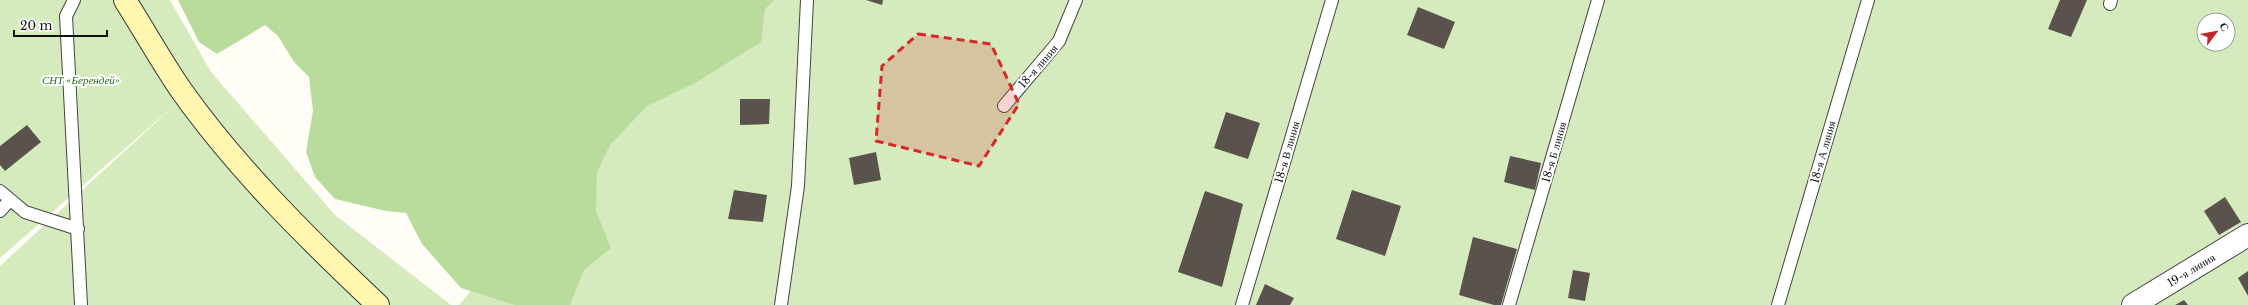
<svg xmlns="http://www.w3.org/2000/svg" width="2248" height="305" font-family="'Libre Baskerville',serif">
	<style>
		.green { fill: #d5ebbd; fill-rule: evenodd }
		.forest { fill: #b9dc9c }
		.building { fill: #5a524d }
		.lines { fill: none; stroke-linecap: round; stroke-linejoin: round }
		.lane-casing { stroke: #444; stroke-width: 14 }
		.street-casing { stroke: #444; stroke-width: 24 }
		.secondary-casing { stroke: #333; stroke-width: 24 }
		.lane { stroke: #fff; stroke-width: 12 }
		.street { stroke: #fff; stroke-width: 22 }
		.secondary { stroke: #fff6b0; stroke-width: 22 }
		.marked { fill: #d62828; fill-opacity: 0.2; stroke: #d62828; stroke-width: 3; stroke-dasharray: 8 5; stroke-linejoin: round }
		.labels { text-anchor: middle; stroke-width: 4; stroke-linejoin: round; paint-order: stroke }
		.street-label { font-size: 11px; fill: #111; stroke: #fff }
		.park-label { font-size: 11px; font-style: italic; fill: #2f6b1f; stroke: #fff }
	</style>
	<rect width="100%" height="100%" fill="#fffdf5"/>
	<path class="green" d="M0,0H170L211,72L335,215L451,305H0V266L177,103L0,258Z
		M738,0H2248V305H459L519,234ZM2204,20H2228V44H2204Z"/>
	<path class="forest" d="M178,0H774L765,9L761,42L695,83L647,106L610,145L597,172L596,211L611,248L584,270L570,305H515L461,288L422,244L406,213L386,211L335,199L315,177L306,152L313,111L309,77L294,62L278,36L265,25L217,54L199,42Z"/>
	<path class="building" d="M866,0H883L882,5Z
		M2060,0H2087L2071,37L2048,29Z
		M1418,7L1455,22L1444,49L1407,35Z
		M740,99H770L769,124L740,125Z
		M1226,112L1260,123L1248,159L1214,148Z
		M27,125L41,142L5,171L0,165V146Z
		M876,152L881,180L854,185L849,158Z
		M1510,156L1541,163L1535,190L1504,182Z
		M734,190L767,195L763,222L728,219Z
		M1352,190L1401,206L1385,256L1336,239Z
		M1205,191L1243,204L1222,287L1178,272Z
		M2225,197L2241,222L2219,235L2204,211Z
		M1473,237L1517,249L1501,305H1494L1459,295Z
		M1573,270L1590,273L1585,301L1568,298Z
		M2248,271V296L2238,278Z
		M1265,284L1294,298L1290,305H1256Z
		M2184,300L2188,305H2175Z"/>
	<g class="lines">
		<g class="lane-casing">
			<path id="lane" d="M74,0L66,16L81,305
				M2110,4L2111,0
				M1004,106L1059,41L1076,0
				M0,191L25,212L78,229
				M0,211L10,200
				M781,305L798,186L807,0
				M1242,305L1332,0
				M1509,305L1598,0
				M1778,305L1868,0"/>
		</g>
		<g class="street-casing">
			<path id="street" d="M2133,305L2248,235"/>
		</g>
		<g class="secondary-casing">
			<path id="secondary" d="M125,0C144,30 161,61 181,90C237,169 308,239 378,305"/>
		</g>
		<use href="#lane" class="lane"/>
		<use href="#street" class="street"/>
		<use href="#secondary" class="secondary"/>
	</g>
	<path class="marked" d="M918,34L991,44L1019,104L979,166L876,141L882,66Z"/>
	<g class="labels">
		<g class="street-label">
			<text transform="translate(1038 66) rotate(-49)" y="4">18-я линия</text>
			<text transform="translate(1287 152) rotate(-74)" y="4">18-я В линия</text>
			<text transform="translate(1554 152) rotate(-74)" y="4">18-я Б линия</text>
			<text transform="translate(1823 152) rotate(-74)" y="4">18-я А линия</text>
			<text transform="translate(2191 270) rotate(-31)" y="4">19-я линия</text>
		</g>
		<g class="park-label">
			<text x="81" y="84">СНТ «Берендей»</text>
		</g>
	</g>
	<g transform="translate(2216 32) rotate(58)"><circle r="19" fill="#ffffff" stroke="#a0a0a0"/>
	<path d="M0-3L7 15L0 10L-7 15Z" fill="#c4262e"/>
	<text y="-6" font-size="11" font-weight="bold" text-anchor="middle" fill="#111111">С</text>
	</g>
	<path d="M14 30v6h93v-6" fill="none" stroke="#111111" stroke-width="2"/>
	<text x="20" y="30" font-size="12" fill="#111111" stroke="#ffffff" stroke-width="3" paint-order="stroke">20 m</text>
</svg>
